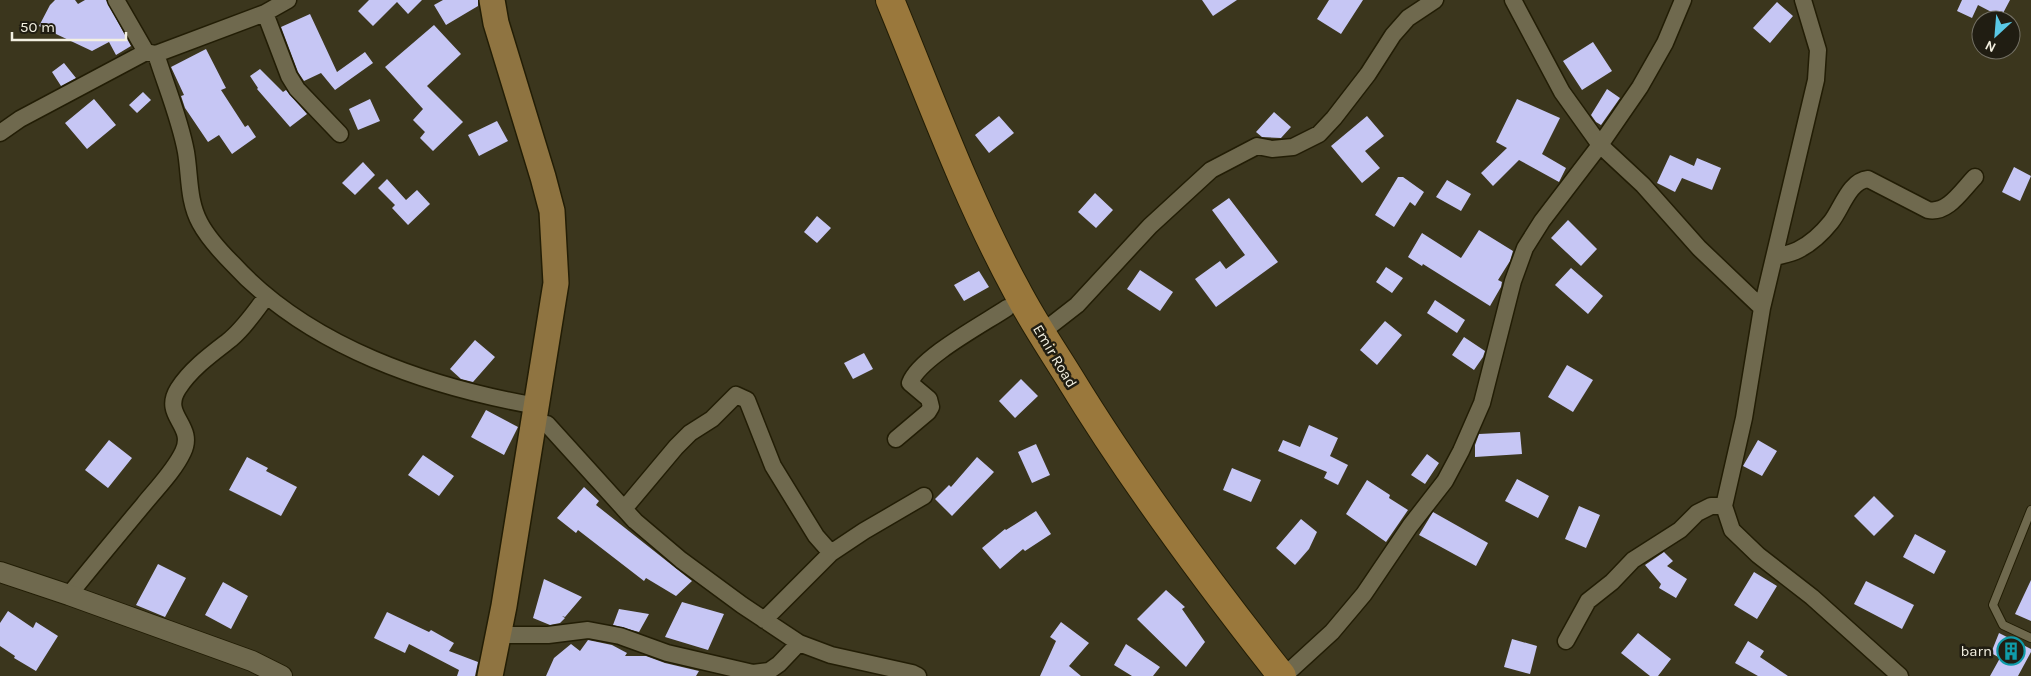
<svg xmlns="http://www.w3.org/2000/svg" width="2031" height="676" font-family="Karla,sans-serif">
	<style>
		.building { fill: #c6c6f4 }
		.lines { fill: none; stroke-linecap: round; stroke-linejoin: round }
		.service-casing { stroke: #221d05; stroke-width: 10 }
		.minor-casing { stroke: #221d05; stroke-width: 19 }
		.tertiary-casing { stroke: #221d05; stroke-width: 22 }
		.primary-casing { stroke: #221d05; stroke-width: 28 }
		.trunk-casing { stroke: #221d05; stroke-width: 30 }
		.service { stroke: #6f694e; stroke-width: 8 }
		.minor { stroke: #6f694e; stroke-width: 16 }
		.tertiary { stroke: #6f694e; stroke-width: 20 }
		.primary { stroke: #8f7441; stroke-width: 25 }
		.trunk { stroke: #9a783c; stroke-width: 28 }
		.labels { text-anchor: middle; stroke-width: 5; stroke-linejoin: round; paint-order: stroke }
		.street-label { font-size: 15px; fill: #f3f0e1; stroke: #201d12 }
		.poi-label { font-size: 15px; fill: #f3f0e1; stroke: #201d12; text-anchor: end }
	</style>
	<rect width="100%" height="100%" fill="#3b361d"/>
	<path class="building" d="M55,0H75L78,4L85,0H106L131,46L116,55L109,42L92,51L39,26L50,5Z
		M369,0H422L408,14L397,2L373,26L358,11Z
		M443,0H478V6L446,25L434,5Z
		M1202,0H1237L1213,16Z
		M1329,0H1363L1341,34L1317,19Z
		M1962,0H2010L2001,17L1978,5L1972,18L1957,11Z
		M1777,2L1793,16L1770,43L1753,28Z
		M310,14L337,72L365,52L373,63L335,90L321,73L304,81L298,72L281,27Z
		M434,25L461,54L427,86L463,122L433,151L420,138L425,132L413,120L423,109L385,67Z
		M1593,42L1612,71L1582,90L1563,61Z
		M206,49L226,88L221,90L245,127L248,125L256,137L232,154L219,135L208,142L185,108L181,96L184,95L171,67Z
		M64,63L76,78L61,86L52,72Z
		M260,69L283,92L286,90L307,114L290,127L257,89L258,88L250,76Z
		M1607,89L1620,98L1601,125L1596,122L1591,115Z
		M143,92L151,100L137,113L129,105Z
		M94,99L116,125L87,149L65,123Z
		M370,99L380,121L358,130L349,109Z
		M1517,99L1560,118L1542,154L1566,168L1559,182L1519,160L1493,186L1481,173L1507,148L1496,142Z
		M1274,112L1291,127L1281,138L1262,137L1256,132Z
		M999,116L1014,133L989,153L975,135Z
		M1367,116L1384,136L1365,151L1380,168L1362,183L1331,146Z
		M497,121L508,141L479,156L468,135Z
		M1670,155L1694,166L1697,158L1721,168L1712,190L1682,178L1675,192L1657,183Z
		M363,162L375,175L355,195L342,183Z
		M2014,167L2031,176L2020,201L2002,192Z
		M1398,177H1403L1424,192L1415,206L1410,202L1394,227L1375,215Z
		M387,179L406,200L417,190L430,204L408,225L392,208L395,205L378,188Z
		M1447,180L1471,194L1461,211L1436,197Z
		M1095,193L1113,210L1096,228L1078,212Z
		M1229,198L1278,262L1216,307L1195,279L1220,261L1226,269L1245,255L1212,210Z
		M817,216L831,228L817,243L804,232Z
		M1568,220L1597,249L1581,266L1551,238Z
		M1479,230L1513,251L1510,261L1498,280L1502,282L1501,287L1490,306L1423,264L1422,266L1408,257L1422,233L1461,258Z
		M1386,267L1403,278L1392,293L1376,282Z
		M1571,268L1603,296L1588,314L1555,285Z
		M1140,270L1173,292L1160,311L1127,289Z
		M979,271L989,287L964,301L954,285Z
		M1435,300L1465,320L1457,333L1427,313Z
		M1385,321L1402,335L1377,365L1360,350Z
		M1464,337L1485,351L1483,357L1474,370L1452,355Z
		M475,340L495,357L473,382L461,379L450,369Z
		M864,353L873,369L853,379L844,363Z
		M1567,365L1593,380L1573,412L1548,397Z
		M1021,379L1038,396L1015,418L999,401Z
		M486,410L518,427L504,455L471,437Z
		M1309,425L1338,438L1330,456L1348,465L1338,485L1324,478L1327,472L1278,451L1283,440L1300,447Z
		M1520,432L1522,454L1475,457V445L1479,434Z
		M109,440L132,458L108,488L85,470Z
		M1758,440L1777,451L1762,476L1743,466Z
		M1036,444L1050,475L1032,483L1018,452Z
		M1427,454L1439,463L1425,484L1411,475Z
		M423,455L454,476L439,496L408,475Z
		M247,457L268,468L266,471L297,487L281,516L229,490Z
		M977,457L994,472L952,516L935,499L949,485L951,487Z
		M1232,468L1261,480L1251,502L1223,490Z
		M1517,479L1549,496L1538,518L1505,501Z
		M1367,480L1390,495L1389,498L1408,510L1386,542L1346,514Z
		M584,487L599,501L596,505L692,581L676,596L646,578L644,581L578,530L576,533L557,518Z
		M1874,496L1894,516L1874,536L1854,516Z
		M1579,506L1600,515L1586,548L1565,539Z
		M1036,511L1051,534L1025,551L1023,549L1000,569L982,548L1005,529L1006,530Z
		M1433,512L1488,543L1476,566L1419,535Z
		M1301,519L1317,532L1309,549L1295,565L1276,548Z
		M1915,534L1946,551L1934,574L1903,557Z
		M1664,552L1673,561L1667,566L1687,579L1676,598L1659,588L1661,584L1645,565Z
		M158,564L186,578L165,617L136,605Z
		M1754,572L1777,586L1757,619L1734,605Z
		M544,579L582,597L565,617L562,616L565,618L560,623L550,625L533,618Z
		M2031,580V621L2015,614Z
		M1866,581L1914,605L1902,629L1854,604Z
		M223,582L248,596L231,629L205,615Z
		M1166,590L1185,607L1182,609L1205,642L1186,667L1137,619Z
		M682,602L724,614L708,650L665,637Z
		M619,609L649,614L639,632L613,625Z
		M8,611L33,628L36,622L58,636L36,671L14,658L15,656L0,646V623Z
		M387,612L429,632L431,630L454,643L449,651L478,662L475,676H457L459,670L409,644L405,653L374,638Z
		M1061,622L1089,643L1069,666L1081,676H1040L1056,641L1050,637Z
		M1638,633L1671,659L1658,676H1650L1621,653Z
		M1999,633L2031,649V652L2018,676H1990L2000,658L1991,653Z
		M1512,639L1537,646L1530,674L1504,667Z
		M588,640L612,645L627,653L625,656H646L665,663L699,671L696,676H546L554,658L571,644L580,651Z
		M1748,641L1764,651L1760,657L1788,676H1758L1735,663Z
		M1126,644L1160,667L1153,676H1132L1114,665Z"/>
	<g class="lines">
		<g class="service-casing">
			<path id="service" d="M2031,510L1993,605L2003,625L2031,638"/>
		</g>
		<g class="minor-casing">
			<path id="minor" d="M116,0L146,52
				M1513,0L1562,92L1600,145L1643,185L1699,248L1762,308
				M1803,0L1818,50L1816,80L1762,308L1744,418L1724,506L1732,530L1758,555L1812,597L1900,676
				M265,13L289,76L297,89L340,134
				M156,54C166,86 180,119 186,152C190,176 188,201 200,223C208,238 221,252 233,264C309,347 429,387 537,406
				M0,133L20,119L146,52L156,54L265,13L288,0
				M1776,257C1783,255 1792,253 1798,250C1810,244 1823,232 1831,222C1842,208 1849,181 1868,179L1928,210C1948,214 1962,190 1975,177
				M1041,333L1077,305L1150,226L1211,170L1257,146L1272,149L1293,147L1319,134L1334,118L1368,74L1393,35L1408,18L1435,0
				M547,424L635,521L681,560L742,605L799,643L831,655L912,673L918,676
				M896,439L928,412L931,407L929,399L910,383C919,358 983,324 1007,308
				M624,509L676,447L690,433L712,419L736,395L747,400L773,466L816,536L831,553
				M69,595C94,564 119,534 144,504C157,488 174,471 183,452C196,425 161,416 178,389C190,370 210,355 227,342C243,330 255,311 267,296
				M764,620L831,553L864,531L924,496
				M511,635H548L588,630L620,636L667,653L753,673L769,671L779,664L799,643
				M1566,641L1588,601L1612,582L1633,560L1680,530L1697,513L1711,506H1724
				M1284,676L1332,632L1364,594L1410,526L1445,481L1461,451L1482,403L1513,281L1525,248L1542,221L1600,145L1640,87L1665,43L1683,0"/>
		</g>
		<g class="tertiary-casing">
			<path id="tertiary" d="M0,572L69,595L252,661L282,676"/>
		</g>
		<g class="primary-casing">
			<path id="primary" d="M490,676L504,606L556,283L552,211L543,177L496,23L492,0"/>
		</g>
		<g class="trunk-casing">
			<path id="trunk" d="M890,0C930,97 966,197 1016,289C1032,320 1051,348 1069,377C1133,482 1206,580 1282,676"/>
		</g>
		<use href="#service" class="service"/>
		<use href="#minor" class="minor"/>
		<use href="#tertiary" class="tertiary"/>
		<use href="#primary" class="primary"/>
		<use href="#trunk" class="trunk"/>
	</g>
	<defs>
		<g id="building-ring" transform="scale(1.4375)"><circle r="9.5" fill="#201d12" stroke="#0f9aa8" stroke-width="1.5"/><path d="M-4-6H4V6H1V3H-1V6H-4ZM-2.5-4.3h1.7v1.8h-1.7ZM.8-4.3h1.7v1.8H.8ZM-2.5-1h1.7V.8h-1.7ZM.8-1h1.7V.8H.8Z" fill="#0f9aa8"/></g>
	</defs>
	<g fill-rule="evenodd">
		<use href="#building-ring" x="2011" y="651"/>
	</g>
	<g class="labels">
		<g class="street-label">
			<text transform="translate(1055 356) rotate(59)" y="5">Emir Road</text>
		</g>
		<g class="poi-label">
			<text x="1992" y="656">barn</text>
		</g>
	</g>
	<g transform="translate(1996 35) rotate(206)"><circle r="24" fill="#201d12" stroke="#747165"/>
	<path d="M0-4L9 19L0 12L-9 19Z" fill="#5ac8e5"/>
	<text y="-8" font-size="14" font-weight="bold" text-anchor="middle" fill="#f3f0e1">N</text>
	</g>
	<path d="M12 32v8h114v-8" fill="none" stroke="#f3f0e1" stroke-width="2.5"/>
	<text x="20" y="32" font-size="15" fill="#f3f0e1" stroke="#201d12" stroke-width="4" paint-order="stroke">50 m</text>
</svg>
